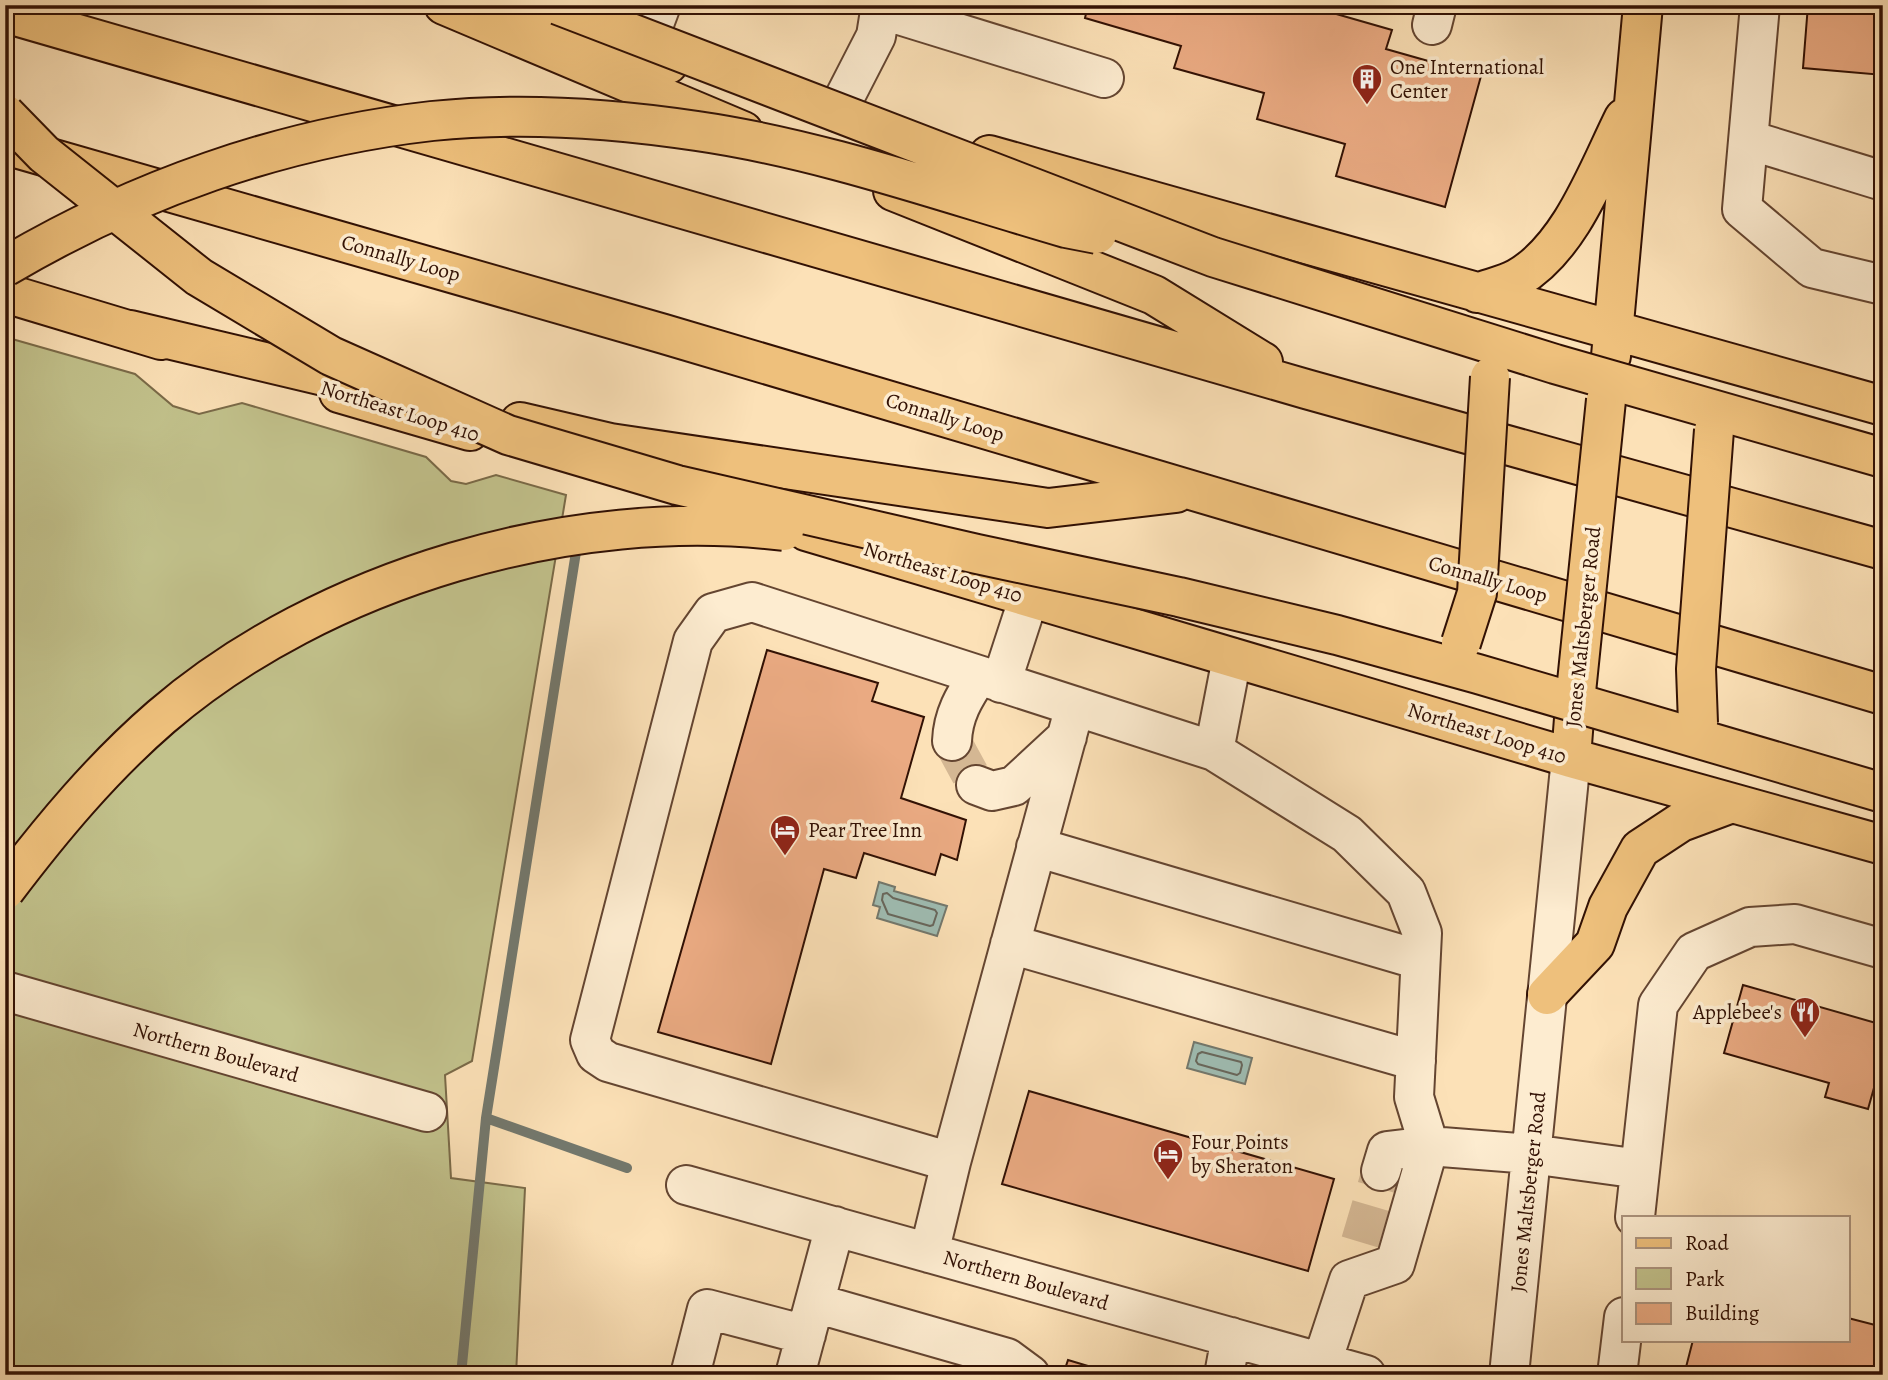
<svg xmlns="http://www.w3.org/2000/svg" width="1888" height="1380" font-family="Alegreya,serif">
	<style>
		.green { fill: #c2c28c; stroke: #7a6a48; stroke-width: 2 }
		.water { fill: #9fbdb3; stroke: #73786d; stroke-width: 2 }
		.lines { fill: none; stroke-linecap: round; stroke-linejoin: round }
		.shore { stroke: #68675c; stroke-width: 2 }
		.stream { stroke: #73786d; stroke-width: 10 }
		.building { fill: #eaaa82; stroke: #321104; stroke-width: 2 }
		.minor-tunnel { stroke: #d4b793; stroke-width: 38; stroke-dasharray: 38 19; stroke-linecap: butt }
		.minor-casing { stroke: #644531; stroke-width: 42 }
		.major-casing { stroke: #321104; stroke-width: 42 }
		.highway-casing { stroke: #321104; stroke-width: 42 }
		.minor { stroke: #fdecd0; stroke-width: 38 }
		.major { stroke: #eec07c; stroke-width: 38 }
		.highway { stroke: #eec07c; stroke-width: 38 }
		.major-bridge-casing { stroke: #321104; stroke-width: 42; stroke-linecap: butt }
		.highway-bridge-casing { stroke: #321104; stroke-width: 42; stroke-linecap: butt }
		.major-bridge { stroke: #eec07c; stroke-width: 38 }
		.highway-bridge { stroke: #eec07c; stroke-width: 38 }
		.labels { text-anchor: middle; stroke-width: 7; stroke-linejoin: round; paint-order: stroke }
		.poi-label { font-size: 21px; fill: #321104; stroke: #fdecd0; text-anchor: start }
		.street-label { font-size: 21px; fill: #321104; stroke: #fdecd0 }
	</style>
	<rect width="100%" height="100%" fill="#fce1b7"/>
	<filter id="stains"><feTurbulence type="fractalNoise" baseFrequency=".00286" numOctaves="4"/><feColorMatrix values="0 0 0 0 .2 0 0 0 0 .09 0 0 0 0 .02 0 0 0 .5 -.17"/></filter>
	<radialGradient id="worn" r=".72"><stop offset=".6" stop-color="#630" stop-opacity="0"/><stop offset="1" stop-color="#630" stop-opacity=".3"/></radialGradient>
	<path class="green" d="M5,337L135,374L173,406L199,414L242,403L426,457L451,481L466,484L496,475L566,495L472,1061L445,1075L451,1178L525,1188L516,1375H5Z"/>
	<path class="water" d="M879,882L895,887L894,891L947,906L937,936L877,918L880,907L873,905Z
		M1194,1042L1252,1058L1245,1084L1187,1068Z"/>
	<g class="lines">
		<path class="shore" d="M887,893L893,898L935,910L937,913L933,925L930,926L888,914L882,900L883,894Z
			M1202,1052L1241,1062L1242,1065L1240,1073L1237,1075L1198,1064L1196,1061L1198,1054Z"/>
		<path class="stream" d="M486,1118L627,1168
			M461,1375L486,1118L576,552"/>
	</g>
	<path class="building" d="M1088,5H1305L1392,30L1386,49L1481,76L1445,207L1336,176L1345,144L1257,119L1264,93L1174,68L1181,46L1085,18Z
		M1808,5H1883V75L1803,68Z
		M767,650L878,683L872,701L924,717L901,798L966,820L957,860L941,854L935,875L864,853L856,878L824,869L771,1064L658,1032Z
		M1743,985L1883,1025V1056L1868,1109L1825,1097L1829,1083L1724,1053Z
		M1029,1091L1334,1179L1308,1271L1002,1184Z
		M1848,1318L1883,1327V1375H1684L1693,1340H1848Z
		M1068,1360L1118,1375H1063Z"/>
	<g class="lines">
		<path class="minor-tunnel" d="M952,741L976,785
			M1360,1242L1381,1171"/>
		<g class="minor-casing">
			<path id="minor" d="M1760,5L1742,209L1812,268L1883,285
				M880,9L1104,78
				M1432,25L1437,5
				M642,56L661,5
				M837,112L876,36L881,5
				M1749,140L1883,181
				M1232,658L1214,751L1347,834L1406,892L1422,933L1414,1097L1429,1146L1531,1154L1640,1169
				M1001,683L1029,597
				M952,741C953,715 964,697 978,676
				M976,785L992,791L1014,786L1067,737
				M1036,847L1420,960
				M1010,944L1416,1061
				M5,991L427,1112
				M951,1162L1075,706
				M686,1185L1366,1375
				M1635,1217L1658,1005L1694,952L1750,927L1795,924L1883,949
				M929,1253L951,1162L608,1062L596,1054L590,1040L693,641L713,613L752,602L1214,751
				M815,1303L1007,1358L1030,1375
				M1322,1362L1349,1280L1395,1264L1429,1146L1387,1151L1381,1171
				M690,1375L707,1309L806,1335
				M795,1375L835,1226
				M1224,1375L1231,1337
				M1509,1375L1571,758
				M1617,1375L1624,1317"/>
		</g>
		<g class="major-casing">
			<path id="major" d="M501,15L668,64
				M989,155L1883,406
				M5,293L161,340
				M1477,293C1490,288 1506,285 1518,278C1571,247 1598,170 1624,118
				M1611,356L1643,5
				M339,393L470,431
				M806,531L1571,758L1883,845
				M1571,758L1576,692
				M1547,995L1595,944L1608,907L1640,849L1681,822L1732,803"/>
		</g>
		<g class="highway-casing">
			<path id="highway" d="M444,5L743,131
				M5,13L1306,389L1883,550
				M5,145L664,334L1883,695
				M893,191L1154,295L1263,362
				M130,330L383,390
				M520,422L610,443L1048,508L1176,493"/>
		</g>
		<use href="#minor" class="minor"/>
		<use href="#major" class="major"/>
		<use href="#highway" class="highway"/>
		<g class="major-bridge-casing">
			<path id="major-bridge" d="M1461,643L1477,593L1490,377
				M1576,692L1606,400
				M1698,723L1696,669L1714,430"/>
		</g>
		<g class="highway-bridge-casing">
			<path id="highway-bridge" d="M558,5L1213,257L1555,364L1883,458
				M5,114L44,154L199,277L331,356L508,435L677,485L977,554L1179,597L1337,635L1478,674L1883,793
				M5,267C135,190 281,138 432,121C519,112 611,118 697,131C822,149 945,193 1066,228L1097,234
				M5,890C52,828 102,768 161,717C323,578 573,505 784,531"/>
		</g>
		<use href="#major-bridge" class="major-bridge"/>
		<use href="#highway-bridge" class="highway-bridge"/>
	</g>
	<defs>
		<g id="building-pin" transform="scale(1.575)"><path d="M0 17L-7.5 6A9.5 9.5 0 1 1 7.5 6Z" fill="#8f2418" stroke="#fdecd0"/><path d="M-4-6H4V6H1V3H-1V6H-4ZM-2.5-4.3h1.7v1.8h-1.7ZM.8-4.3h1.7v1.8H.8ZM-2.5-1h1.7V.8h-1.7ZM.8-1h1.7V.8H.8Z" fill="#fff"/></g>
		<g id="hotel-pin" transform="scale(1.575)"><path d="M0 17L-7.5 6A9.5 9.5 0 1 1 7.5 6Z" fill="#8f2418" stroke="#fdecd0"/><path d="M-6-4.5h1.5V1H6V5H4.5V3h-9V5H-6ZM-4 0a1.8 1.8 0 1 1 3.6 0ZM.5 0V-2.5h3Q6-2.5 6 0Z" fill="#fff"/></g>
		<g id="restaurant-pin" transform="scale(1.575)"><path d="M0 17L-7.5 6A9.5 9.5 0 1 1 7.5 6Z" fill="#8f2418" stroke="#fdecd0"/><path d="M-5-6h1v4h1v-4h1v4h1v-4h1v5L-1.5 .5V6h-2V.5L-5-1ZM5-6V6H3V1.5H1.5Q1.5-4 5-6Z" fill="#fff"/></g>
	</defs>
	<g fill-rule="evenodd">
		<use href="#building-pin" x="1367" y="79"/>
		<use href="#hotel-pin" x="785" y="830"/>
		<use href="#restaurant-pin" x="1805" y="1012"/>
		<use href="#hotel-pin" x="1168" y="1154"/>
	</g>
	<g class="labels">
		<g class="poi-label">
			<text x="1390" y="74">One International<tspan x="1390" dy="24">Center</tspan></text>
			<text x="808" y="837">Pear Tree Inn</text>
			<text x="1782" y="1019" text-anchor="end">Applebee's</text>
			<text x="1191" y="1149">Four Points<tspan x="1191" dy="24">by Sheraton</tspan></text>
		</g>
		<g class="street-label">
			<text transform="translate(401 258) rotate(16)" y="7">Connally Loop</text>
			<text transform="translate(400 411) rotate(17)" y="7">Northeast Loop 410</text>
			<text transform="translate(945 417) rotate(17)" y="7">Connally Loop</text>
			<text transform="translate(943 572) rotate(17)" y="7">Northeast Loop 410</text>
			<text transform="translate(1488 579) rotate(16)" y="7">Connally Loop</text>
			<text transform="translate(1583 627) rotate(-84)" y="7">Jones Maltsberger Road</text>
			<text transform="translate(1487 733) rotate(17)" y="7">Northeast Loop 410</text>
			<text transform="translate(216 1052) rotate(16)" y="7">Northern Boulevard</text>
			<text transform="translate(1528 1192) rotate(-84)" y="7">Jones Maltsberger Road</text>
			<text transform="translate(1026 1280) rotate(16)" y="7">Northern Boulevard</text>
		</g>
	</g>
	<rect width="1888" height="1380" fill="none" stroke="#fce1b7" stroke-width="28"/>
	<rect x="7" y="7" width="1874" height="1366" fill="none" stroke="#321104" stroke-width="3.5"/>
	<rect x="14" y="14" width="1860" height="1352" fill="none" stroke="#321104" stroke-width="2"/>
	<rect x="1622" y="1216" width="228" height="126" fill="#fdecd0" stroke="#ac947e" stroke-width="2"/>
	<rect x="1636" y="1238" width="35" height="10" fill="#eec07c" stroke="#ac947e" stroke-width="2"/>
	<text x="1685" y="1250" font-size="21" fill="#321104">Road</text>
	<rect x="1636" y="1268" width="35" height="21" fill="#c2c28c" stroke="#ac947e" stroke-width="2"/>
	<text x="1685" y="1286" font-size="21" fill="#321104">Park</text>
	<rect x="1636" y="1303" width="35" height="21" fill="#eaaa82" stroke="#ac947e" stroke-width="2"/>
	<text x="1685" y="1320" font-size="21" fill="#321104">Building</text>
	<rect width="100%" height="100%" filter="url(#stains)"/>
	<rect width="100%" height="100%" fill="url(#worn)"/>
</svg>
